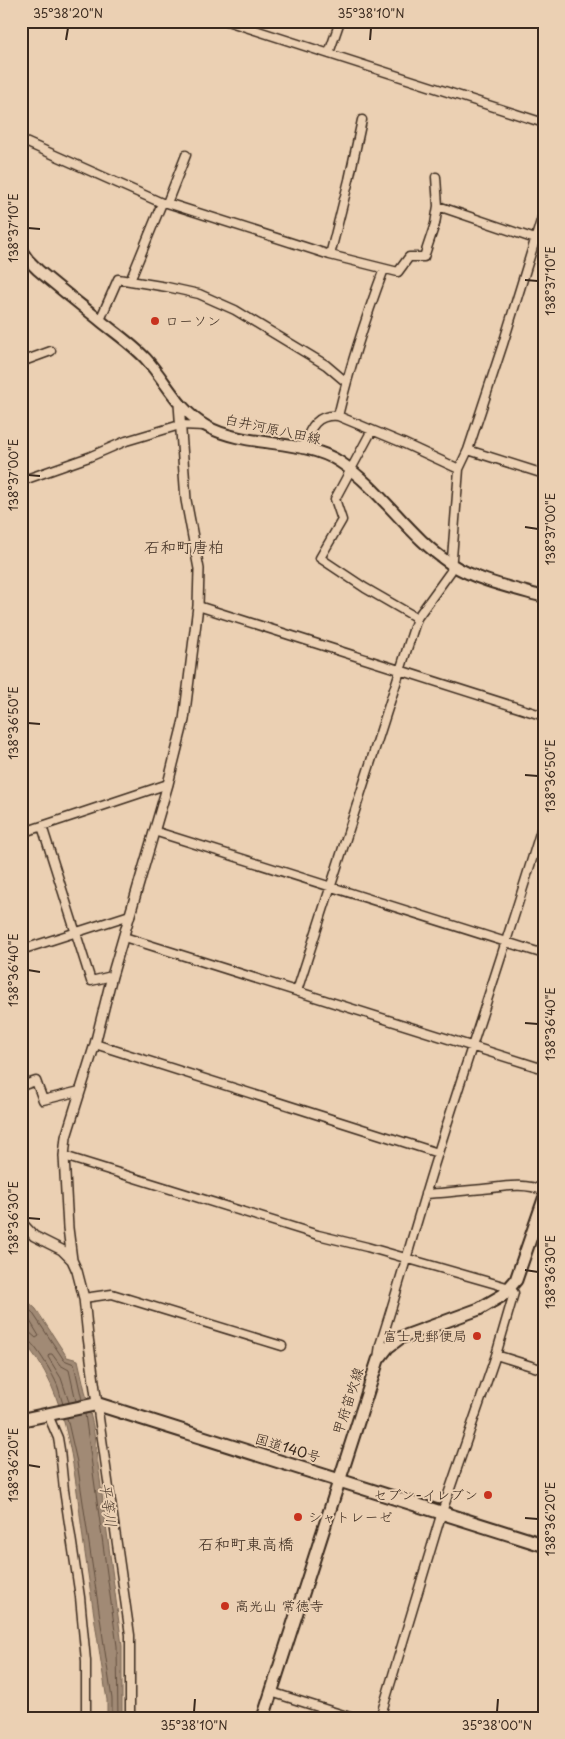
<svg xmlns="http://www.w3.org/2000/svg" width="565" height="1739" font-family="'Playpen Sans','Klee One',sans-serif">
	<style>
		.water { fill: #a18a74; stroke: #786452 }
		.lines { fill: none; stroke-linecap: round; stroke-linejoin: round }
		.shore { stroke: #645040; stroke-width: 1 }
		.minor-casing { stroke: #3b2a1e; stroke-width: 11 }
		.tertiary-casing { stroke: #3b2a1e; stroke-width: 12 }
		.secondary-casing { stroke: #3b2a1e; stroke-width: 14 }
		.primary-casing { stroke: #3b2a1e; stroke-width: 15 }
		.trunk-casing { stroke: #3b2a1e; stroke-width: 16 }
		.minor { stroke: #ebd0b3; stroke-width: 8 }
		.tertiary { stroke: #ebd0b3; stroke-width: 9 }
		.secondary { stroke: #ebd0b3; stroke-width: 10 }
		.primary { stroke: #ebd0b3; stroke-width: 11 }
		.trunk { stroke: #ebd0b3; stroke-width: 12 }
		.ticks { fill: none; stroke: #3b2a1e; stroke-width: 2 }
		.poi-dot { fill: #c8321e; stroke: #ebd0b3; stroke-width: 2 }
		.labels { text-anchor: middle; stroke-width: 4; stroke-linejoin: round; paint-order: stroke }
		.poi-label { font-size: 14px; fill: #3b2a1e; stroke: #ebd0b3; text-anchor: start }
		.street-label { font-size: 14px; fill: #3b2a1e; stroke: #ebd0b3 }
		.water-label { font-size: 15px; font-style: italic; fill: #4f3d2f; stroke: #ebd0b3 }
		.quarter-label { font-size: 16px; fill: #3b2a1e; stroke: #ebd0b3 }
		.neatline { fill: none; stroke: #3b2a1e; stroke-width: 2 }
		.ticks-label { font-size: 12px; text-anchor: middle; fill: #3b2a1e }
	</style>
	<rect width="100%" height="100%" fill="#ebd0b3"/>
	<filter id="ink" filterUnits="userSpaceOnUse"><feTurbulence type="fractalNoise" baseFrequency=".02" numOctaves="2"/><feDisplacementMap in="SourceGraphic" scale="10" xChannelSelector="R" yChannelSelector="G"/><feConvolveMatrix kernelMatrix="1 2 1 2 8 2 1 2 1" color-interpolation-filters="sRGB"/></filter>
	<g filter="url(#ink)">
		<path class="water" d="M21,1295L36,1309L67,1357L78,1360L93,1426L122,1646V1718H107V1700C99,1651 92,1602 85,1553C75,1485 72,1391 21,1339Z"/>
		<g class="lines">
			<path class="shore" d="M21,1302L32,1312L64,1360L74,1364L82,1400
				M21,1311L27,1316L39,1336L36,1338L28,1331L21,1330
				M21,1336C32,1337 50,1370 55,1380C59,1387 60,1396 63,1404
				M69,1402L61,1378L48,1357L49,1354H52L60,1365L69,1370L76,1401
				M85,1414L117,1646L118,1718
				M67,1418L77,1462L112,1699V1718"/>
			<g class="minor-casing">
				<path id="minor" d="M227,21L544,123
					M329,53L340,21
					M21,140L162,203H167L330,255L398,272L409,257H424L435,224L438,206L436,177
					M167,203L186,155
					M438,206L544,242
					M330,255L349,180L362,120
					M130,281L162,203
					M100,320L118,279L167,287L199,294L235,310L326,365L346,382
					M21,362L51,351
					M338,416C350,366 366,317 384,269
					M372,430L335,499L342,520L320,558L365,588L417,618
					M302,449C310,430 314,414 338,416L403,443L459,469
					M468,450L544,474
					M21,481L89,457L126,441L180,425L205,426
					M198,606L544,716
					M42,826L91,981L112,976
					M154,831L544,954
					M21,833L168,784
					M124,937L544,1069
					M21,950L130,915
					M297,991L417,618L451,571L459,469L468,450L503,344L544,211
					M95,1044L438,1153
					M21,1086L36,1081L43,1100L80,1091
					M64,1156L318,1235L367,1247L510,1288L514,1293L496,1355L442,1512L380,1718
					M425,1194C444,1193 463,1191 483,1189C503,1187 524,1182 544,1191
					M84,1298L112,1294L282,1346
					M496,1355L544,1370
					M378,1358L380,1345C400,1283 417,1219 437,1156C472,1044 510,933 544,820
					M97,1404L130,1635V1718
					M48,1415L58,1438L60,1450L64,1490L80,1597L86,1661V1718
					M271,1692L353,1718"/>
			</g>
			<g class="tertiary-casing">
				<path id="tertiary" d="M21,1222L34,1236L62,1250L72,1260
					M97,1404L88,1337L84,1298L77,1271L72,1260L68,1228L64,1156L66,1137L95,1044L112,976L168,784L184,720L198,606L199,569L186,500L179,404"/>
			</g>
			<g class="secondary-casing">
				<path id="secondary" d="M21,250L28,260L38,270C59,288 81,305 102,322C117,334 133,345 146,359C166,381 179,411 206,426C245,448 304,438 340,462C382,490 409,537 451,564C475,580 516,589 544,597"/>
			</g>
			<g class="primary-casing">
				<path id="primary" d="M263,1718L378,1360L388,1347L400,1338L479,1309L503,1295L516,1280L544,1199"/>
			</g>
			<g class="trunk-casing">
				<path id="trunk" d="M21,1420L97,1404L544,1545"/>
			</g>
			<use href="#minor" class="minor"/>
			<use href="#tertiary" class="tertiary"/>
			<use href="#secondary" class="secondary"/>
			<use href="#primary" class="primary"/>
			<use href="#trunk" class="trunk"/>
		</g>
	</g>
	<path class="ticks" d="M66,40L68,28M370,40L371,28M28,228L40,229M525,280L538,281M28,475L40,476M525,527L538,529M28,723L40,724M525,775L538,776M28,970L40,972M525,1023L538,1024M28,1218L40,1219M525,1270L538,1272M28,1465L40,1467M525,1518L538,1519M194,1712L195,1699M497,1712L498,1699"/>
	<g class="poi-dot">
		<circle cx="155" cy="321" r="5"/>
		<circle cx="477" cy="1336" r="5"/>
		<circle cx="488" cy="1495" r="5"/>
		<circle cx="298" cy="1517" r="5"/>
		<circle cx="225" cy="1606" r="5"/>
	</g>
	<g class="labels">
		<g class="poi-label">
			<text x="165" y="326">ローソン</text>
			<text x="467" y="1341" text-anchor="end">富士見郵便局</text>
			<text x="478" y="1500" text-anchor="end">セブン-イレブン</text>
			<text x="308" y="1522">シャトレーゼ</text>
			<text x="235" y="1611">高光山 常徳寺</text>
		</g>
		<g class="street-label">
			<text transform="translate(273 429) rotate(12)" y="5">白井河原八田線</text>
			<text transform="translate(348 1401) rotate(-72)" y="5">甲府笛吹線</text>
			<text transform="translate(288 1448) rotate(17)" y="5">国道140号</text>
		</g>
		<g class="water-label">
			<text transform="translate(108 1505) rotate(82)" y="5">平等川</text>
		</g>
		<g class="quarter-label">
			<text x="184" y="553">石和町唐柏</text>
			<text x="246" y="1550">石和町東高橋</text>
		</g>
	</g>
	<rect width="565" height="1739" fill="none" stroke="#ebd0b3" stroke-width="55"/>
	<rect x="28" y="28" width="510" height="1684" class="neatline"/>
	<g class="ticks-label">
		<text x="68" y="18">35°38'20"N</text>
		<text x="371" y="18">35°38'10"N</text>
		<text transform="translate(14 228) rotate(-90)" y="4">138°37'10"E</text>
		<text transform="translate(551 281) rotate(-90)" y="4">138°37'10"E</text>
		<text transform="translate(14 475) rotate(-90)" y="4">138°37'00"E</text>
		<text transform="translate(551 529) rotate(-90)" y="4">138°37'00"E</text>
		<text transform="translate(14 723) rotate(-90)" y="4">138°36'50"E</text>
		<text transform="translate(551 776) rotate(-90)" y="4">138°36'50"E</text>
		<text transform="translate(14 970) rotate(-90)" y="4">138°36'40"E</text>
		<text transform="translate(551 1024) rotate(-90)" y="4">138°36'40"E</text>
		<text transform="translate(14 1218) rotate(-90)" y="4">138°36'30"E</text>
		<text transform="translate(551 1272) rotate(-90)" y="4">138°36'30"E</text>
		<text transform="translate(14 1465) rotate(-90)" y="4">138°36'20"E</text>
		<text transform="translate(551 1519) rotate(-90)" y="4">138°36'20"E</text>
		<text x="194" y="1730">35°38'10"N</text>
		<text x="497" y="1730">35°38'00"N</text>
	</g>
</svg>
